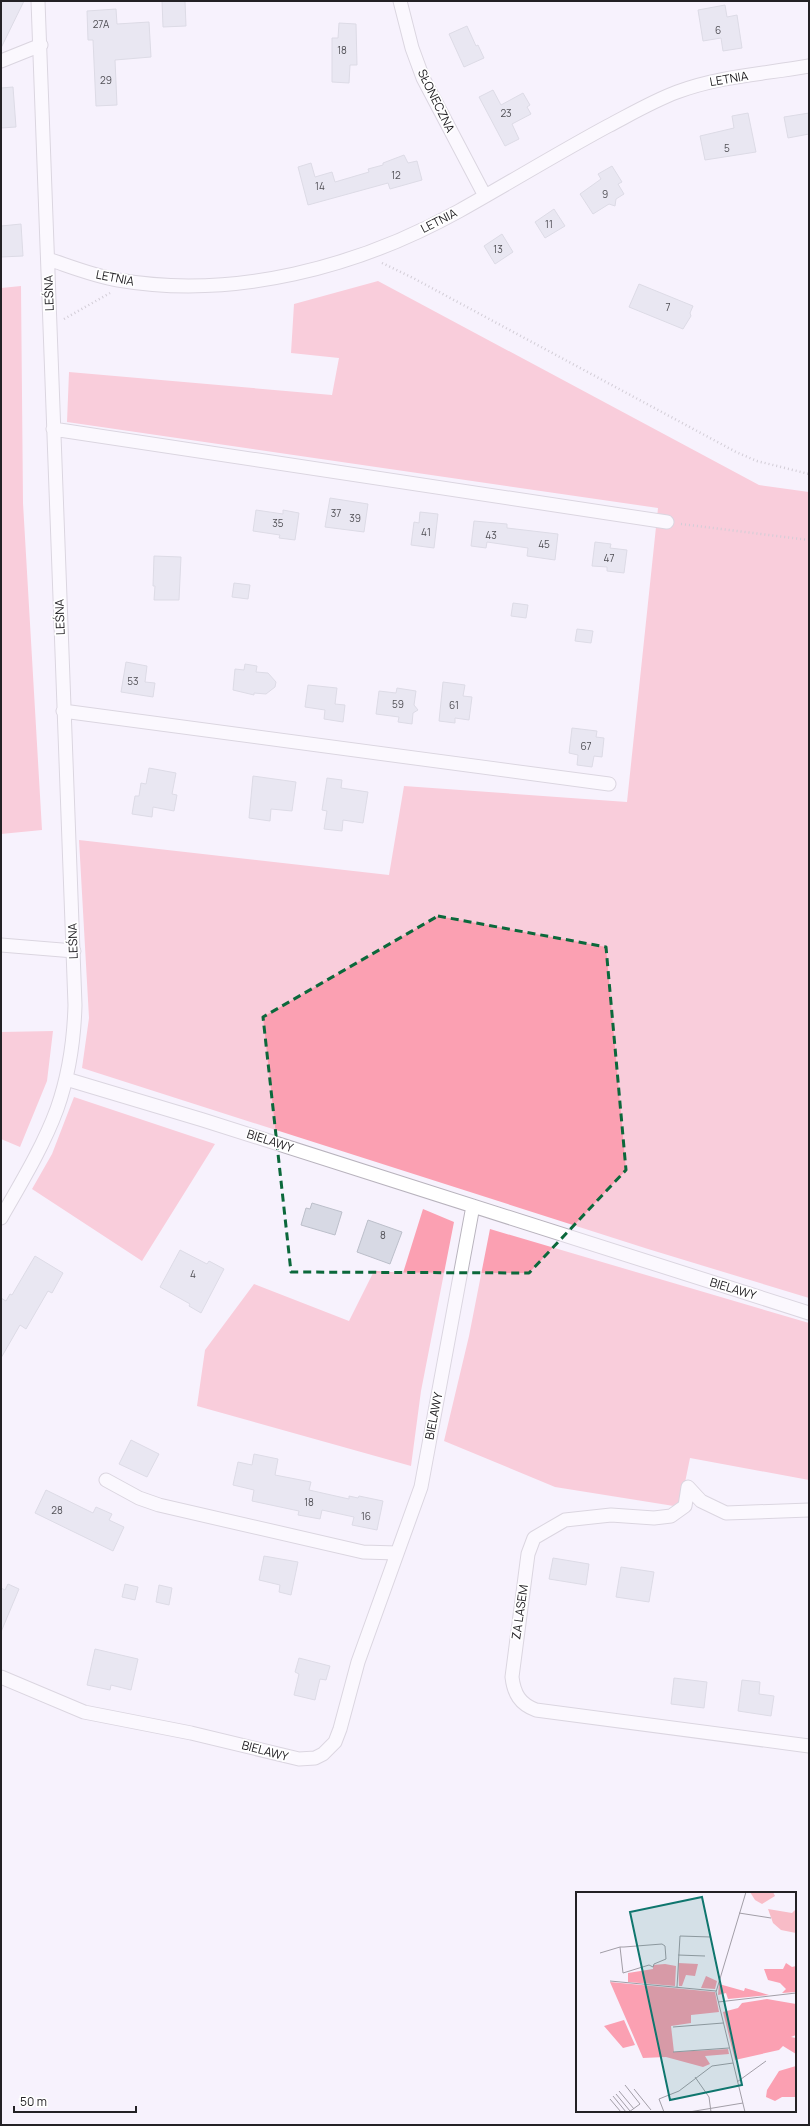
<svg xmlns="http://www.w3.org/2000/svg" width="810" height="2126" font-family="Manrope,sans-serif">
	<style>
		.forest { fill: #fba0b2 }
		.building { fill: #d7d9e4; stroke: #bcbfca }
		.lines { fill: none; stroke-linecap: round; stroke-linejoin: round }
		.street-casing { stroke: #b8b3bd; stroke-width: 15 }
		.path { stroke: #a4a0a8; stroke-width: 2.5; stroke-dasharray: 1 3; stroke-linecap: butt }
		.street { stroke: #fff; stroke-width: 13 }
		.marked { fill: none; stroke: #0b683b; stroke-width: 3; stroke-dasharray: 8 5; stroke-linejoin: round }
		.labels { text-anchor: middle; stroke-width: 3.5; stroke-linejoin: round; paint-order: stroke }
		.number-label { font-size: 10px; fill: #504f55 }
		.street-label { font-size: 12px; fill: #232125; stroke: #fff }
		.inset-road { fill: none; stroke: #a29ea7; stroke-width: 1 }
		.view { fill: #0f766e; fill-opacity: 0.15; stroke: #0f766e; stroke-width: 2 }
		.inset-edge { fill: none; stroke: #232125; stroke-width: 2 }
	</style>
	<rect width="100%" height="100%" fill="#f7f2fd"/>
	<path class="forest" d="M378,281L759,485L809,492V1298L648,1249L82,1068L89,1018L79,840L389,875L404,786L627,802L658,508L67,422L69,372L332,395L339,358L291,353L294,304Z
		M21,286L23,503L42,830L1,834V288Z
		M53,1031L47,1081L20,1147L1,1139V1032Z
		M74,1097L215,1144L142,1261L32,1189L52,1154Z
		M423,1209L454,1222L421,1391L411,1466L197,1406L205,1350L254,1284L349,1321L374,1271L403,1273Z
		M490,1229L809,1323V1480L690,1458L680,1507L555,1487L444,1441L469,1336Z"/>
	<path class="building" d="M1,1H24L1,48Z
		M162,1H185L186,26L163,27Z
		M725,5L727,17L737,15L742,48L723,51L721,38L703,41L698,10Z
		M116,9L117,24L149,22L151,57L115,60L117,105L96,106L93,40H88L87,11Z
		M339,23L356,24L357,65H350L349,83L332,82V38H338Z
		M467,26L476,46L478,45L484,58L464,67L449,34Z
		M13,87L16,127L1,128V88Z
		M493,90L501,105L523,93L530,105L527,107L531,114L512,124L519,139L505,146L479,97Z
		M748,113L756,152L705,160L700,136L734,128L732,116Z
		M809,113V134L788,138L784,117Z
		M404,155L408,163L417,161L422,180L390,189L388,183L308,205L298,167L311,163L315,177L332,172L335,182L369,172L368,169L383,165V163Z
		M612,166L622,182L618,184L624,194L616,199L615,206L609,204L593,214L580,194L601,179L598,174Z
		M554,209L565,226L545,238L535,222Z
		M21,224L23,256L1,257V226Z
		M502,234L513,252L495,264L484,246Z
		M639,284L693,306L690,313L691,316L683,329L629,307Z
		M330,498L368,504L364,532L325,527Z
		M256,510L283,514V510L299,513L295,540L279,538L280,535L253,531Z
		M420,512L438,514L434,548L411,545L414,522L419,523Z
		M474,521L507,524V528L558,534L555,560L527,556L528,548L487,542L486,548L471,546Z
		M595,542L611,544L610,548L627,550L624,573L607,571V567L592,566Z
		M154,556L181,557L179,600H154L155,586H153Z
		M234,583L250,585L248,599L232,597Z
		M513,603L528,605L526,618L511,616Z
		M577,629L593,631L591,643L575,641Z
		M126,662L147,666L145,682L155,683L153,697L121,692Z
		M245,664L257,666L256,672L268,673L276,682L275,687L266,694L254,693V695L233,690L235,669L244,670Z
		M443,682L465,685L463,696L472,697L469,720L455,718V723L439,721Z
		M308,685L337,688L335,704L345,705L343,722L324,719L325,710L305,707Z
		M397,688L416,691L414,705L418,710L413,713L412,724L398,722L399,717L376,714L379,691L396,693Z
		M572,728L597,731L596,737L604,738L602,757L594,756L592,767L577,765L578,755L569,753Z
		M149,768L176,773L172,794L177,795L174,811L153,807L152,817L132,814L135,796H139L141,783L146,784Z
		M253,776L296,782L292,811L271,809L270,821L249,818Z
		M327,778L342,780L341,788L368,792L363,823L343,820L342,831L324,829L327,811L322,810Z
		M312,1203L342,1212L335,1235L301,1225L306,1208L310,1209Z
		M368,1220L402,1232L390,1264L357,1252Z
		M180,1250L207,1264L209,1261L224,1269L201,1313L189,1306L190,1304L160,1287Z
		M35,1256L63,1273L52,1293L48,1291L26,1329L20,1325L1,1358V1298L6,1301L10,1294L12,1295Z
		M131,1440L159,1454L147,1477L119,1464Z
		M254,1454L278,1459L275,1475L311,1482L309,1490L349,1499V1496L358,1498L359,1496L383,1501L377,1530L352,1525L354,1517L322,1510L320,1519L298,1515L299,1511L252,1501L254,1490L233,1485L238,1462L252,1465Z
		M46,1490L93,1513L96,1507L112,1514L109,1520L124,1527L113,1551L35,1513Z
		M264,1556L298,1562L291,1595L279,1592L280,1585L259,1580Z
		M553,1558L589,1564L586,1585L549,1579Z
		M621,1567L654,1572L649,1602L616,1597Z
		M8,1584L19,1589L1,1632V1588L5,1590Z
		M125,1584L138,1587L135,1600L122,1597Z
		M159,1585L172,1588L169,1605L156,1602Z
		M95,1649L138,1659L131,1690L111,1685L110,1690L87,1685Z
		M299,1658L330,1666L326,1680L320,1679L315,1700L294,1695L299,1674L295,1672Z
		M674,1678L707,1682L704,1708L671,1704Z
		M742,1680L760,1682L759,1694L774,1696L771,1716L738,1711Z"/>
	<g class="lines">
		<g class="street-casing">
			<path id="street" d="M400,1L412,48L423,78L485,196
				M1,61L41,45
				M48,259C72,267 94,276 118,280C234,300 358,267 459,211C509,183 558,153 608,126C631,114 653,101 677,92C719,76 765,74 809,66
				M53,429L667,522
				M63,711L609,784
				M1,945L74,951
				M66,1079L203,1120L809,1313
				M1,1218C21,1183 43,1147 57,1109C69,1075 74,1041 75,1005L38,1
				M106,1480L139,1498L159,1505L363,1552L397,1553
				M809,1510L726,1513L701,1501L688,1487L685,1506L671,1516L654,1518L611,1515L565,1520L534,1538L528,1554L512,1677C514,1694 520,1704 536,1710L809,1746
				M1,1677L84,1712L191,1733L299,1759L315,1758L323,1754L335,1742L340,1729L358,1662L421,1487L473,1206"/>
		</g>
		<path class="path" d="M382,263L415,279L736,452L757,461L809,474
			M64,319L110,293
			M681,524L809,540"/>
		<use href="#street" class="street"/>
	</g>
	<path d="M0 0H810V2126H0ZM438,916L606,947L626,1170L529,1273L291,1272L263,1017Z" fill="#f7f2fd" fill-opacity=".55" fill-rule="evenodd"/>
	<path class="marked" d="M438,916L606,947L626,1170L529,1273L291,1272L263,1017Z"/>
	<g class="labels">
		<g class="number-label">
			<text x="101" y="28">27A</text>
			<text x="718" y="34">6</text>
			<text x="342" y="54">18</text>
			<text x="106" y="84">29</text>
			<text x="506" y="117">23</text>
			<text x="727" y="152">5</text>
			<text x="396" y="179">12</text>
			<text x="320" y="190">14</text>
			<text x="605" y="198">9</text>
			<text x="549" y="228">11</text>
			<text x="498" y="253">13</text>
			<text x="668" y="311">7</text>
			<text x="336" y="517">37</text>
			<text x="355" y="522">39</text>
			<text x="278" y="527">35</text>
			<text x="426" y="536">41</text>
			<text x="491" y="539">43</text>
			<text x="544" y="548">45</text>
			<text x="609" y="562">47</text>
			<text x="133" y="685">53</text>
			<text x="398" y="708">59</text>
			<text x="454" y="709">61</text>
			<text x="586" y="750">67</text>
			<text x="383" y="1239">8</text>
			<text x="193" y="1278">4</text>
			<text x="309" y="1506">18</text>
			<text x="57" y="1514">28</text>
			<text x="366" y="1520">16</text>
		</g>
		<g class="street-label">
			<text transform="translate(729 79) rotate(-10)" y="4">LETNIA</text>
			<text transform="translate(436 101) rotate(64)" y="4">SŁONECZNA</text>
			<text transform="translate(439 221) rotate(-27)" y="4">LETNIA</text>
			<text transform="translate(115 278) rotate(11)" y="4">LETNIA</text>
			<text transform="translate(49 293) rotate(-92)" y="4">LEŚNA</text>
			<text transform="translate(60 617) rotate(-92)" y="4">LEŚNA</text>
			<text transform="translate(73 941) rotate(-92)" y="4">LEŚNA</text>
			<text transform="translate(270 1141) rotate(18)" y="4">BIELAWY</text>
			<text transform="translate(733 1289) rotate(17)" y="4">BIELAWY</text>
			<text transform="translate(434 1416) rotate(-79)" y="4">BIELAWY</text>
			<text transform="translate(520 1612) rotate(-82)" y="4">ZA LASEM</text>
			<text transform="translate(265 1751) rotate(15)" y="4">BIELAWY</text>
		</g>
	</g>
	<g transform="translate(576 1892)">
		<rect width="220" height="220" fill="#f7f2fd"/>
		<path d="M174,0H197L199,4L186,12L179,8ZM192,17L216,21L220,17V41L205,38L197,31Z" fill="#f8bcc7"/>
		<path d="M102,71L122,72L119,84L110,83L106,94H103ZM210,71L216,75L220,74V100L206,101L210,97L204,91L192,88L188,77H207ZM89,72L100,74L99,94L52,90V81L77,77V73ZM130,84L141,89L139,97L125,96ZM34,90L139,100L143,120L115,123V131L95,134L98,160L152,157L153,162L129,164L134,172L127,175L90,165L67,166ZM143,92L168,99L169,96L193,103L152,107L150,101L142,103ZM191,107L220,112V143L215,145L220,146V162L207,154L203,158L159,168L147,120L162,116L166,111ZM48,128L59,153L47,156L28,134ZM220,174V205H206L199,209L190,205L191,198L203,179Z" fill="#fba0b2"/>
		<path class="inset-road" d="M163,21L195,26M24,61L44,55H48L86,52L89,54L90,67L78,72L77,75L73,73L47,81L44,55M102,63L129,64M34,89L140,99M101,95L104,44L135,45M142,110L220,101M97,135L147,131M97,160L153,156M119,185L133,205L135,220M161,190L190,169M49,193L64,212L53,220M58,197L75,218M43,199L58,217M40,202L54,219M37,204L50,220M34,207L45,220M88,220L83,207L103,199L136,174L157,171M113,220L167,211M169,220L140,100L170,0"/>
		<path class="view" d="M126,5L166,193L94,208L54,20Z"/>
		<rect width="220" height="220" class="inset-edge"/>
	</g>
	<rect width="810" height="2126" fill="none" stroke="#232125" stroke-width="4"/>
	<path d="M14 2106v6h122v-6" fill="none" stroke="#232125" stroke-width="2"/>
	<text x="20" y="2106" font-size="12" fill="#232125" stroke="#ffffff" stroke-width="3" paint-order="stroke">50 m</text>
</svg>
